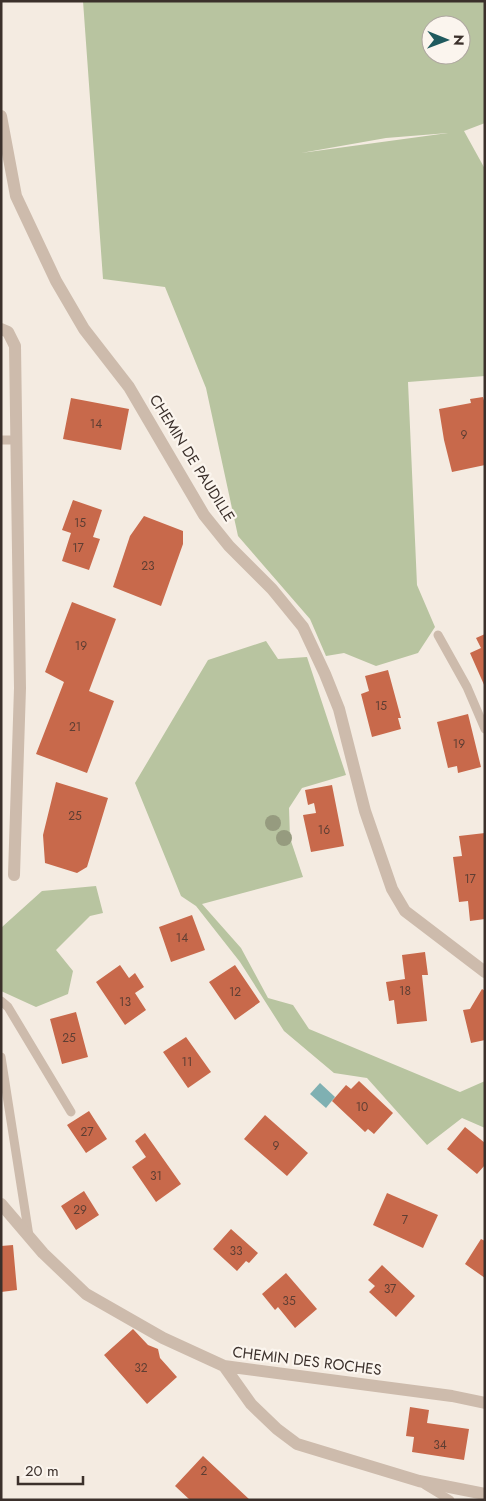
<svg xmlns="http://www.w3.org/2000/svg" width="486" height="1501" font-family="Jost,sans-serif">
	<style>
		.green { fill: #b8c4a0; fill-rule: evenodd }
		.water { fill: #7fb0b2 }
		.building { fill: #c8694b }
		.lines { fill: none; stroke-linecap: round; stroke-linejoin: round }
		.service { stroke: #cdbbac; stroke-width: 9 }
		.minor { stroke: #cdbbac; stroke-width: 12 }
		.tree { fill: #969b7f }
		.labels { text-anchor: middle; stroke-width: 4.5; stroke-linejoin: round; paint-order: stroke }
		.number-label { font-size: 12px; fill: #5e3e33 }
		.street-label { font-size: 15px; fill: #3b302b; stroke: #fbf5ee }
	</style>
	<rect width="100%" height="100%" fill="#f4ebe1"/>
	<path class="green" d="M83,1H485V123L464,131L485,169V376L408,382L417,585L435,627L418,653L376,666L344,653L326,656L310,619L238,536L206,388L165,287L103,279ZM431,25H461V55H431ZM448,133L301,153L386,138Z
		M266,641L278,659L307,657L346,775L302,788L289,808L290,838L303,877L202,904L241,948L268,998L293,1005L309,1029L460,1092L485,1081V1128L462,1118L427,1145L367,1078L334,1073L284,1031L240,962L196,906L181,896L135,783L208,660Z
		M96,886L103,913L90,916L56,950L73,971L68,994L36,1007L1,991V926L2,927L42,891Z"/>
	<path class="water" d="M320,1083L335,1097L326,1108L310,1094Z"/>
	<path class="building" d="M483,397L485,404V465L452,472L444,440L439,409L471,403L470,399Z
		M71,398L129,409L121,450L63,439Z
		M73,500L102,510L93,537L100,539L89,570L62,561L71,533L62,530Z
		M144,516L183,531V544L161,606L113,587L130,536Z
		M72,602L116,619L89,691L114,701L87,773L36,754L64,682L45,672Z
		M485,634V687L470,653L481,648L476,638Z
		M388,670L401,718H398L401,729L372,737L361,694L369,691L365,676Z
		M468,714L481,767L458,773L457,766L448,768L437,722Z
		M56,782L108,798L87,867L77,873L45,863L43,835Z
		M332,785L344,846L311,852L303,815L316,813L314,803L308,805L305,790Z
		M485,833V919L470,921L468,901L459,902L453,857L462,856L459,836Z
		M192,915L205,950L171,962L159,927Z
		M425,952L428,975H422L427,1021L397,1024L394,1000L389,1001L386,982L405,979L402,955Z
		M120,965L129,978L135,973L144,987L135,993L146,1010L125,1025L96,982Z
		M235,965L260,1002L235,1020L209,982Z
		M482,989L485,991V1040L471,1043L463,1010L470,1009Z
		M76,1012L88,1057L62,1064L50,1019Z
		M186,1037L211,1072L188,1088L163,1052Z
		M359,1081L393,1113L374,1134L368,1129L365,1132L332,1101L346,1085L351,1089Z
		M89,1111L107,1139L86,1153L67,1125Z
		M265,1115L308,1153L287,1176L244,1139Z
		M465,1127L485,1143V1165L477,1174L447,1149Z
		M145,1133L181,1184L156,1202L132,1167L146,1157L135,1141Z
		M84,1191L99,1215L76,1230L61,1206Z
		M387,1193L438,1215L423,1248L373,1225Z
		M231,1229L258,1253L249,1263L246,1261L237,1271L213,1249Z
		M481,1239L485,1241V1278L465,1264Z
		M13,1245L17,1290L1,1292V1246Z
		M382,1265L415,1296L396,1317L369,1292L375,1286L368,1280Z
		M286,1273L317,1309L295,1328L278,1307L275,1310L262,1294Z
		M133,1329L148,1345L158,1349L160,1358L177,1377L147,1404L104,1355Z
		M410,1407L429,1410L427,1423L469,1429L464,1460L412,1452L414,1437L406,1436Z
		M203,1456L250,1500H190L175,1486Z"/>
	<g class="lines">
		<path class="service" d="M1,440H16
			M438,635L467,687L485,729
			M1,1001L8,1007L71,1112
			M1,1057L29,1236
			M425,1485L450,1500"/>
		<path class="minor" d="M1,116L16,196L56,281L84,329L129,387L204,515L229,546L272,589L303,627L325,674L339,709L365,811L392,889L405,911L485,972
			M1,329L8,332L15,346L20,688L14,875
			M1,1204L43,1253L86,1294L163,1338L224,1366L452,1396L485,1403
			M224,1366L251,1404L277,1429L297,1444L419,1481L485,1494"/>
	</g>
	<g class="tree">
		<circle cx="273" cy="823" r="8"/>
		<circle cx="284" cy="838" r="8"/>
	</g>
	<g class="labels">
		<g class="number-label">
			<text x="96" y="428">14</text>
			<text x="464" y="439">9</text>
			<text x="80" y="527">15</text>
			<text x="78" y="552">17</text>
			<text x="148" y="570">23</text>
			<text x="81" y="650">19</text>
			<text x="381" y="710">15</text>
			<text x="75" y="731">21</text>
			<text x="459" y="748">19</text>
			<text x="75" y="820">25</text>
			<text x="324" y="834">16</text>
			<text x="470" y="883">17</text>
			<text x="182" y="942">14</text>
			<text x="405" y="995">18</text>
			<text x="235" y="996">12</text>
			<text x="125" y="1006">13</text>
			<text x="69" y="1042">25</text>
			<text x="187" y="1066">11</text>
			<text x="362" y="1111">10</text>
			<text x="87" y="1136">27</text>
			<text x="276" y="1150">9</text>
			<text x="156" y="1180">31</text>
			<text x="80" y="1214">29</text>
			<text x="405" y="1224">7</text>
			<text x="236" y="1255">33</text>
			<text x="390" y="1293">37</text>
			<text x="289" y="1305">35</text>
			<text x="141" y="1372">32</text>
			<text x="440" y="1449">34</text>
			<text x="204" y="1475">2</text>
		</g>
		<g class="street-label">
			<text transform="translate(192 458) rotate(58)" y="5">CHEMIN DE PAUDILLE</text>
			<text transform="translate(307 1361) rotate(7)" y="5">CHEMIN DES ROCHES</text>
		</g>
	</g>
	<rect width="486" height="1501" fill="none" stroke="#3b302b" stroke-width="5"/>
	<g transform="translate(446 40) rotate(91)"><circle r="24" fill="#fbf5ee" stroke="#aea6a0"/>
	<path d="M0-4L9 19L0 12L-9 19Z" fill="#1f5a5e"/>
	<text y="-8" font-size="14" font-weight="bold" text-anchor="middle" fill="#3b302b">N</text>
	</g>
	<path d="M18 1476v8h65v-8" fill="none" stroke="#3b302b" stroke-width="2.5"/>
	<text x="25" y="1476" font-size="15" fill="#3b302b" stroke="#fbf5ee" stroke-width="4" paint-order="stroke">20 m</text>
</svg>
